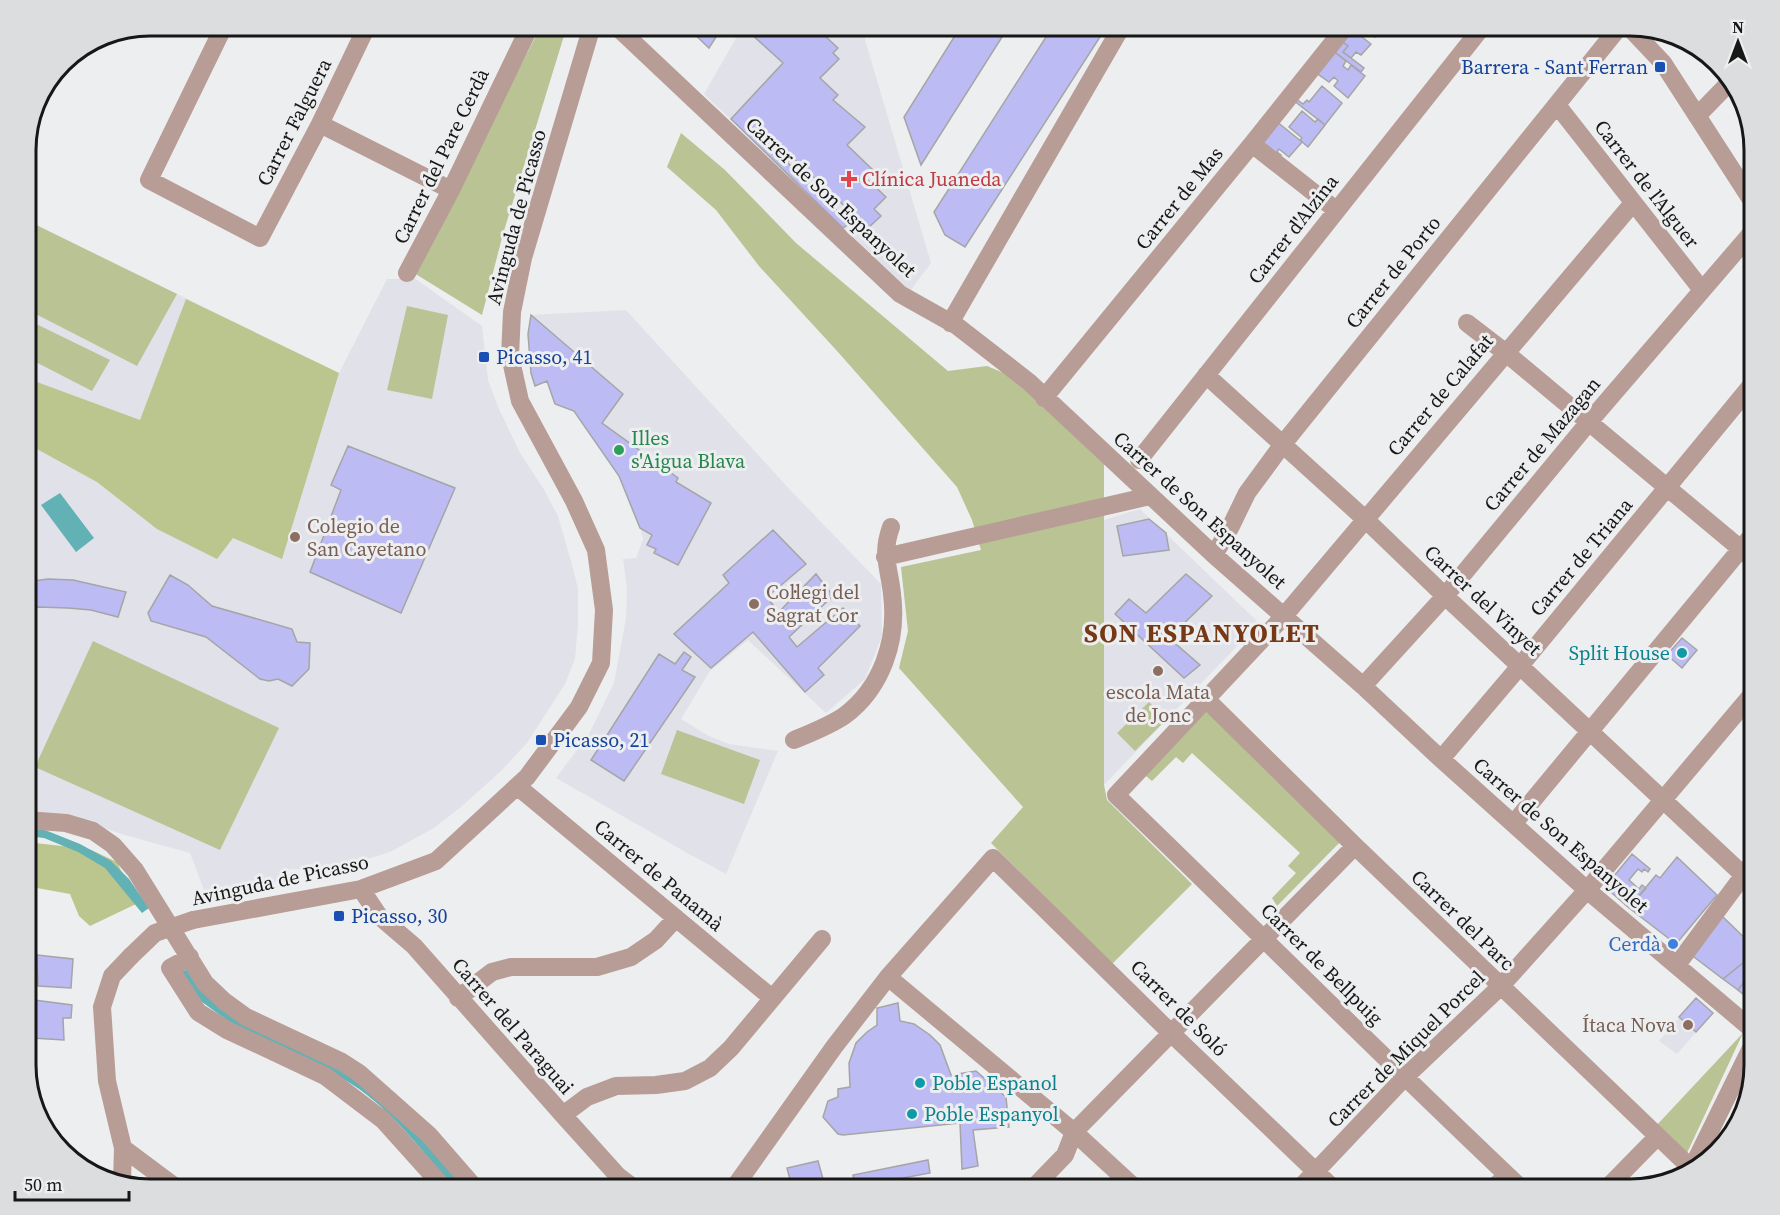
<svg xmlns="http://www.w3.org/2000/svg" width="1780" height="1215" font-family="'Source Serif 4',serif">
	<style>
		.built { fill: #e1e1ea }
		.green { fill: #b9c393 }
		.forest { fill: #bac68d }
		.water { fill: #62b1b4 }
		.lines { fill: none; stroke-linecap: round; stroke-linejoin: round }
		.stream { stroke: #62b1b4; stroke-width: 4.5 }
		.building { fill: #bcbbf3; stroke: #a5a5a6; stroke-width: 1.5 }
		.minor { stroke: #b89c96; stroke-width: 18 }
		.minor-bridge { stroke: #b89c96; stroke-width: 18 }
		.transit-dot { fill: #1a4fb4; stroke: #edeeef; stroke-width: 2 }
		.health-dot { fill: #e0444e; stroke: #edeeef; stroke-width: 2 }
		.leisure-dot { fill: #2e9e5b; stroke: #edeeef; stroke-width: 2 }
		.education-dot { fill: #8d6e63; stroke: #edeeef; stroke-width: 2 }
		.culture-dot { fill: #0f9aa8; stroke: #edeeef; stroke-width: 2 }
		.shop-dot { fill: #3f7fe0; stroke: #edeeef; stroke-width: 2 }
		.labels { text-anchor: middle; stroke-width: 6; stroke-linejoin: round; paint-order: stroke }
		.transit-label { font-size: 20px; fill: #164399; stroke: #edeeef; text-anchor: start }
		.street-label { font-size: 20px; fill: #171717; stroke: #edeeef }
		.health-label { font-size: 20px; fill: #be3a42; stroke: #edeeef; text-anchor: start }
		.leisure-label { font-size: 20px; fill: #27864d; stroke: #edeeef; text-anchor: start }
		.education-label { font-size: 20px; fill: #785e54; stroke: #edeeef; text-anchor: start }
		.culture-label { font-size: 20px; fill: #0d838f; stroke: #edeeef; text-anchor: start }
		.shop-label { font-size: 20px; fill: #366cbe; stroke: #edeeef; text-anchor: end }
		.district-label { font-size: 26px; font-weight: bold; letter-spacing: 1.5px; fill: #773814; stroke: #edeeef }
		.rim { fill: none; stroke: #171717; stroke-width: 3 }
	</style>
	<rect width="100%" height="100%" fill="#edeeef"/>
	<path class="built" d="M743,26H861L931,263L910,291L704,94Z
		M26,220L339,373L387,279H398L407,273L482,326L488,380L499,409L520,453L543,488L558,516L570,558L578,588V625L575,659L565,684L527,743L501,771L461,807L434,828L390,852L345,866L319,870L290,869L274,883L204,890L190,853L121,834L73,817L26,810Z
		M626,310L792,492L881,584L882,636L865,679L826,713L748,640L710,671L681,719L707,735L729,744L778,751L726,874L689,854L556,778L589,734L614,683L626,618L627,589L623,559L636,558L643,539L640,528L652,535L648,545L656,549L655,553L678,565L711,503L676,482L602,423L622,394L531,315Z
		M1140,509L1259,623L1104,785V520Z
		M1696,998L1713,1013L1677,1054L1659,1041Z"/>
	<path class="green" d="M541,26H567L503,234L482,315L414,273Z
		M681,133L725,170L796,243L948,371L987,366L1011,376L1104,464V785L1107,800L1192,884L1112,964L991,843L1023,807L899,668L908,631L901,567L981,550L972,520L957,487L838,352L759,266L716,210L667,167Z
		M26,220L177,294L137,366L26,309Z
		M407,306L448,315L432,399L387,390Z
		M26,319L110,360L92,391L26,357Z
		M93,641L279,728L220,850L35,767Z
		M1149,702L1167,719L1135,751L1117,733Z
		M1206,705L1342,840L1277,906L1272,898L1296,873L1288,866L1300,853L1192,753L1183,763L1176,757L1152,781L1142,773Z
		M677,730L760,760L744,804L661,774Z
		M1743,1033L1687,1153L1655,1127Z"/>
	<path class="forest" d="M63,61L26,150L35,102Z
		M186,299L339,373L282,559L233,538L217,559L157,529L97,482L26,443V378L140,420Z
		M26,842L89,849L117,862L136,904L90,926L79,916L70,894L26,886Z"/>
	<path class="water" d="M60,493L94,538L76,552L41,505Z
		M26,829L45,830L80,844L111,861L129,879L149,908L142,913L105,868L78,852L44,838L26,836Z
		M190,968L284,1039L279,1049L232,1024L202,1002L181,972Z
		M293,1042L382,1095L467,1185L463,1189H455C425,1155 397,1116 359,1089C337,1074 313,1064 289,1054Z"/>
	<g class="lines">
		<path class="stream" d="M278,1043L295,1051"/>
	</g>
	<path class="building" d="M686,26H723L709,48Z
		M754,26H780L787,32L793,26H828L831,29L825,36L838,48L833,53L839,59L820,78L838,95L833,100L865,127L847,145L874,171L866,178L886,197L874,209L881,216L868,228L793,158L787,162L850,223L843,228L731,119L783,63L748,31Z
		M961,26H1009L921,165L904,117Z
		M1053,26H1107L965,247L945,235L934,212Z
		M1352,26H1360L1367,31L1362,37L1371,44L1361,55L1356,52L1351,58L1343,52L1348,46L1340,40Z
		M1360,26H1383L1375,37Z
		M1340,40L1348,46L1343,52L1364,68L1361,72L1332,50Z
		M1332,50L1346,61L1343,66L1348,70L1351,65L1365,76L1348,98L1334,86L1338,81L1334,77L1329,82L1315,72Z
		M1322,86L1342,103L1325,125L1293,100L1295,98L1303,104L1307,100L1309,102Z
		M1302,111L1315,122L1318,119L1325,125L1308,147L1300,140L1302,138L1289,127Z
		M1276,121L1302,142L1289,157L1279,149L1277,152L1281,155L1279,159L1259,142Z
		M531,315L623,394L602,423L678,478L676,482L711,503L678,565L654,553L656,549L647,545L652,535L640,528L619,476L574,411L555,404L547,381L535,386L531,373L528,334Z
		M348,446L455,488L401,613L310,572L341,490L331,485Z
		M1149,519L1166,533L1169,550L1123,556L1117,526Z
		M773,530L806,564L767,597L773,605L767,611L773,618L816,574L833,596L789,637L797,647L843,608L860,626L818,668L824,675L805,692L753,632L711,668L674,634L729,583L723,575Z
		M1186,574L1212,596L1169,638L1200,665L1184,678L1115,614L1129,599L1146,613Z
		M170,575L188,585L212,606L292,629L297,642L310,643L309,669L292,686L278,679L269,681L260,679L206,637L151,621L148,613Z
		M48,579L73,580L126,592L118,617L91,610L68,608L37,607L26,609V582Z
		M1682,638L1697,650L1682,668L1667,655Z
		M684,652L691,657L682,670L695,677L624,781L591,760L659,654L675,664Z
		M1632,854L1650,869L1648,872L1644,869L1642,872L1638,869L1629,880L1639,889L1642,885L1646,888L1629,908L1605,887Z
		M1677,857L1717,895L1676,944L1629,908L1656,875L1660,878Z
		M1722,916L1754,947V954L1723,979L1690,954Z
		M1754,954V962L1750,968L1753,970L1738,990L1723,979Z
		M37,955L73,959L71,988L38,986Z
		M1750,974L1754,977V1003L1738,990Z
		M1696,998L1713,1013L1696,1032L1679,1017Z
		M34,1000L72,1005L71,1018H63L64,1040L32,1038Z
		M898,1003L900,1021L914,1024L930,1035L940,1045L951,1075L976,1071L1006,1097L1009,1127L973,1130L978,1166L962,1169L960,1123L843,1135L838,1134L823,1117L828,1101L838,1097V1089L850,1087L849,1063L856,1043L867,1032L877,1025V1008Z
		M928,1160L930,1173L855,1187L853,1175Z
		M818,1161L823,1179L792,1187L787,1168Z
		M1495,1175L1509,1189H1481Z"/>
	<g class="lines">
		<path class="minor" d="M224,26L149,180L260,238L320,124L367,26
			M616,26L900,294L957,326L1029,382L1214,555L1363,686L1441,759L1587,890L1754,1031
			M1628,26L1663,63L1754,204
			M1557,105L1702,290
			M1697,116L1730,82
			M320,124L451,190
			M1252,144L1336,210
			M407,273L451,190L530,26
			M950,323L1122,26
			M1467,323L1506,353L1754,560
			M1206,375L1365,519L1445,596L1754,885
			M1044,398L1252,144L1346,26
			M1139,460L1483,26
			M1214,555L1230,528L1247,493L1283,444L1620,26
			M885,557L1150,496
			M1363,686L1445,596L1589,422L1754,230
			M1206,699L1355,846L1693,1170
			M794,740C811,733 829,726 844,716C882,688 898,640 892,594C889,566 881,555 891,527
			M1441,759L1520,666L1754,382
			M517,786L772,998
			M26,820L66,823L93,831L113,845L135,870L205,983L224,1001L246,1017L342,1062L359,1073L429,1135L476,1189
			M1514,823L1754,533
			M361,889L379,916L414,946L563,1115L618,1176L635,1189
			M193,920L361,889L436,861L527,777L579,707L601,663L604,610L596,550L574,501L520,401L510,356L512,312L523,258L592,26
			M190,957L170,968L198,1012L227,1030L325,1076L383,1120L445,1189
			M1677,965L1754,861
			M888,977L1074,1132L1136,1189
			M458,998L492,972L511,967H597L631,957L656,940L676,918
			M563,1115L587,1097L616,1086L656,1085L685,1081L710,1068L731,1048L822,939
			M123,1148L178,1189
			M1690,1172L1754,1042
			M122,1181L123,1148L107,1081L102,1007L112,976L131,956
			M733,1189L834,1047L888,977L993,858L1171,1033L1334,1189
			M1021,1189L1035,1186L1065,1155L1074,1132L1355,846
			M1299,1189L1404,1078L1500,987L1587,890L1754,692
			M1522,1189C1385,1060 1252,926 1116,795L1284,616L1633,203
			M1606,1189L1657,1137"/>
		<path class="minor-bridge" d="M131,956L155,933L193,920"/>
	</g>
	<g class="transit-dot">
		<rect x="1654" y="61" width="12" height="12" rx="3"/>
		<rect x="478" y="351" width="12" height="12" rx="3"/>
		<rect x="535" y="734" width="12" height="12" rx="3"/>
		<rect x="333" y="910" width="12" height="12" rx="3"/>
	</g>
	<path class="health-dot" d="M846 170h6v6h6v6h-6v6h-6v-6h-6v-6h6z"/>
	<circle class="leisure-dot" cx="619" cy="450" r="6"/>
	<g class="education-dot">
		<circle cx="295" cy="537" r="6"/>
		<circle cx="754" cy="604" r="6"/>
		<circle cx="1158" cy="671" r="6"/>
		<circle cx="1688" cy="1025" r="6"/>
	</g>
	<g class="culture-dot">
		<circle cx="1682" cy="653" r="6"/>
		<circle cx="920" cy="1083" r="6"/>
		<circle cx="912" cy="1114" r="6"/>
	</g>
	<circle class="shop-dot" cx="1673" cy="944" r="6"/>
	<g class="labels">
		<g class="transit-label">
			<text x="1648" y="74" text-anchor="end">Barrera - Sant Ferran</text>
			<text x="496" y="364">Picasso, 41</text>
			<text x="553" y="747">Picasso, 21</text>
			<text x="351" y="923">Picasso, 30</text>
		</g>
		<g class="street-label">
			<text transform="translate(294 122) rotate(-63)" y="7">Carrer Falguera</text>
			<text transform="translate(441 156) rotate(-64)" y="7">Carrer del Pare Cerdà</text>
			<text transform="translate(1647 184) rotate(52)" y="7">Carrer de l'Alguer</text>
			<text transform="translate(831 197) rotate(43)" y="7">Carrer de Son Espanyolet</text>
			<text transform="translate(1179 198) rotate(-51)" y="7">Carrer de Mas</text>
			<text transform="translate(516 217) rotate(-75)" y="7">Avinguda de Picasso</text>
			<text transform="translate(1293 229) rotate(-52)" y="7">Carrer d'Alzina</text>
			<text transform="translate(1393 272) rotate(-51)" y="7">Carrer de Porto</text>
			<text transform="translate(1440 395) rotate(-50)" y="7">Carrer de Calafat</text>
			<text transform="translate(1542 444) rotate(-50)" y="7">Carrer de Mazagan</text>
			<text transform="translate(1200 510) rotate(42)" y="7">Carrer de Son Espanyolet</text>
			<text transform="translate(1581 557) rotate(-50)" y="7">Carrer de Triana</text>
			<text transform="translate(1483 600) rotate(43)" y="7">Carrer del Vinyet</text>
			<text transform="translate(1561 835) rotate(41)" y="7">Carrer de Son Espanyolet</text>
			<text transform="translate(659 875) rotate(40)" y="7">Carrer de Panamà</text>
			<text transform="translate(280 880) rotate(-12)" y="7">Avinguda de Picasso</text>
			<text transform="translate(1463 920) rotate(44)" y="7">Carrer del Parc</text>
			<text transform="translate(1322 964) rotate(45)" y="7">Carrer de Bellpuig</text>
			<text transform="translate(1179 1008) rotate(45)" y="7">Carrer de Soló</text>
			<text transform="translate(513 1026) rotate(49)" y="7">Carrer del Paraguai</text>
			<text transform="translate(1406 1049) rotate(-45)" y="7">Carrer de Miquel Porcel</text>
		</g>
		<g class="health-label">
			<text x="862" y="186">Clínica Juaneda</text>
		</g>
		<g class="leisure-label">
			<text x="631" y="445">Illes<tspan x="631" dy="23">s'Aigua Blava</tspan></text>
		</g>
		<g class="education-label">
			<text x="307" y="533">Colegio de<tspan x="307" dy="23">San Cayetano</tspan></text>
			<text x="766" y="599">Col·legi del<tspan x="766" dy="23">Sagrat Cor</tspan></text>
			<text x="1158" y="699" text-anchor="middle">escola Mata<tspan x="1158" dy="23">de Jonc</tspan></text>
			<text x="1676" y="1032" text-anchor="end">Ítaca Nova</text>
		</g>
		<g class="culture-label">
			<text x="1670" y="660" text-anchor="end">Split House</text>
			<text x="932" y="1090">Poble Espanol</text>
			<text x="924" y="1121">Poble Espanyol</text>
		</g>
		<g class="shop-label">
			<text x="1661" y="951">Cerdà</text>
		</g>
		<g class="district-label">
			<text x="1202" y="642">SON ESPANYOLET</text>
		</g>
	</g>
	<path d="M0 0H1780V1215H0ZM150 36H1630A114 114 0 0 1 1744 150V1065A114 114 0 0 1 1630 1179H150A114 114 0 0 1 36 1065V150A114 114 0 0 1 150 36Z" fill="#dcddde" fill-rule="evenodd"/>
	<path class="rim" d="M150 36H1630A114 114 0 0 1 1744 150V1065A114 114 0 0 1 1630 1179H150A114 114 0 0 1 36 1065V150A114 114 0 0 1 150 36Z"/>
	<g transform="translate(1738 42)" stroke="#edeeef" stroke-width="4.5" paint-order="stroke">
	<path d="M0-4.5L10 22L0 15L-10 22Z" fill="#171717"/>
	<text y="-9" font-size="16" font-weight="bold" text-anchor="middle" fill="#171717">N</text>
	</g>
	<path d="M15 1191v9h114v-9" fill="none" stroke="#171717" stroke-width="3"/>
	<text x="24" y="1191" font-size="18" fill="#171717" stroke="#edeeef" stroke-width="4.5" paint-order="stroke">50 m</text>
</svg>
